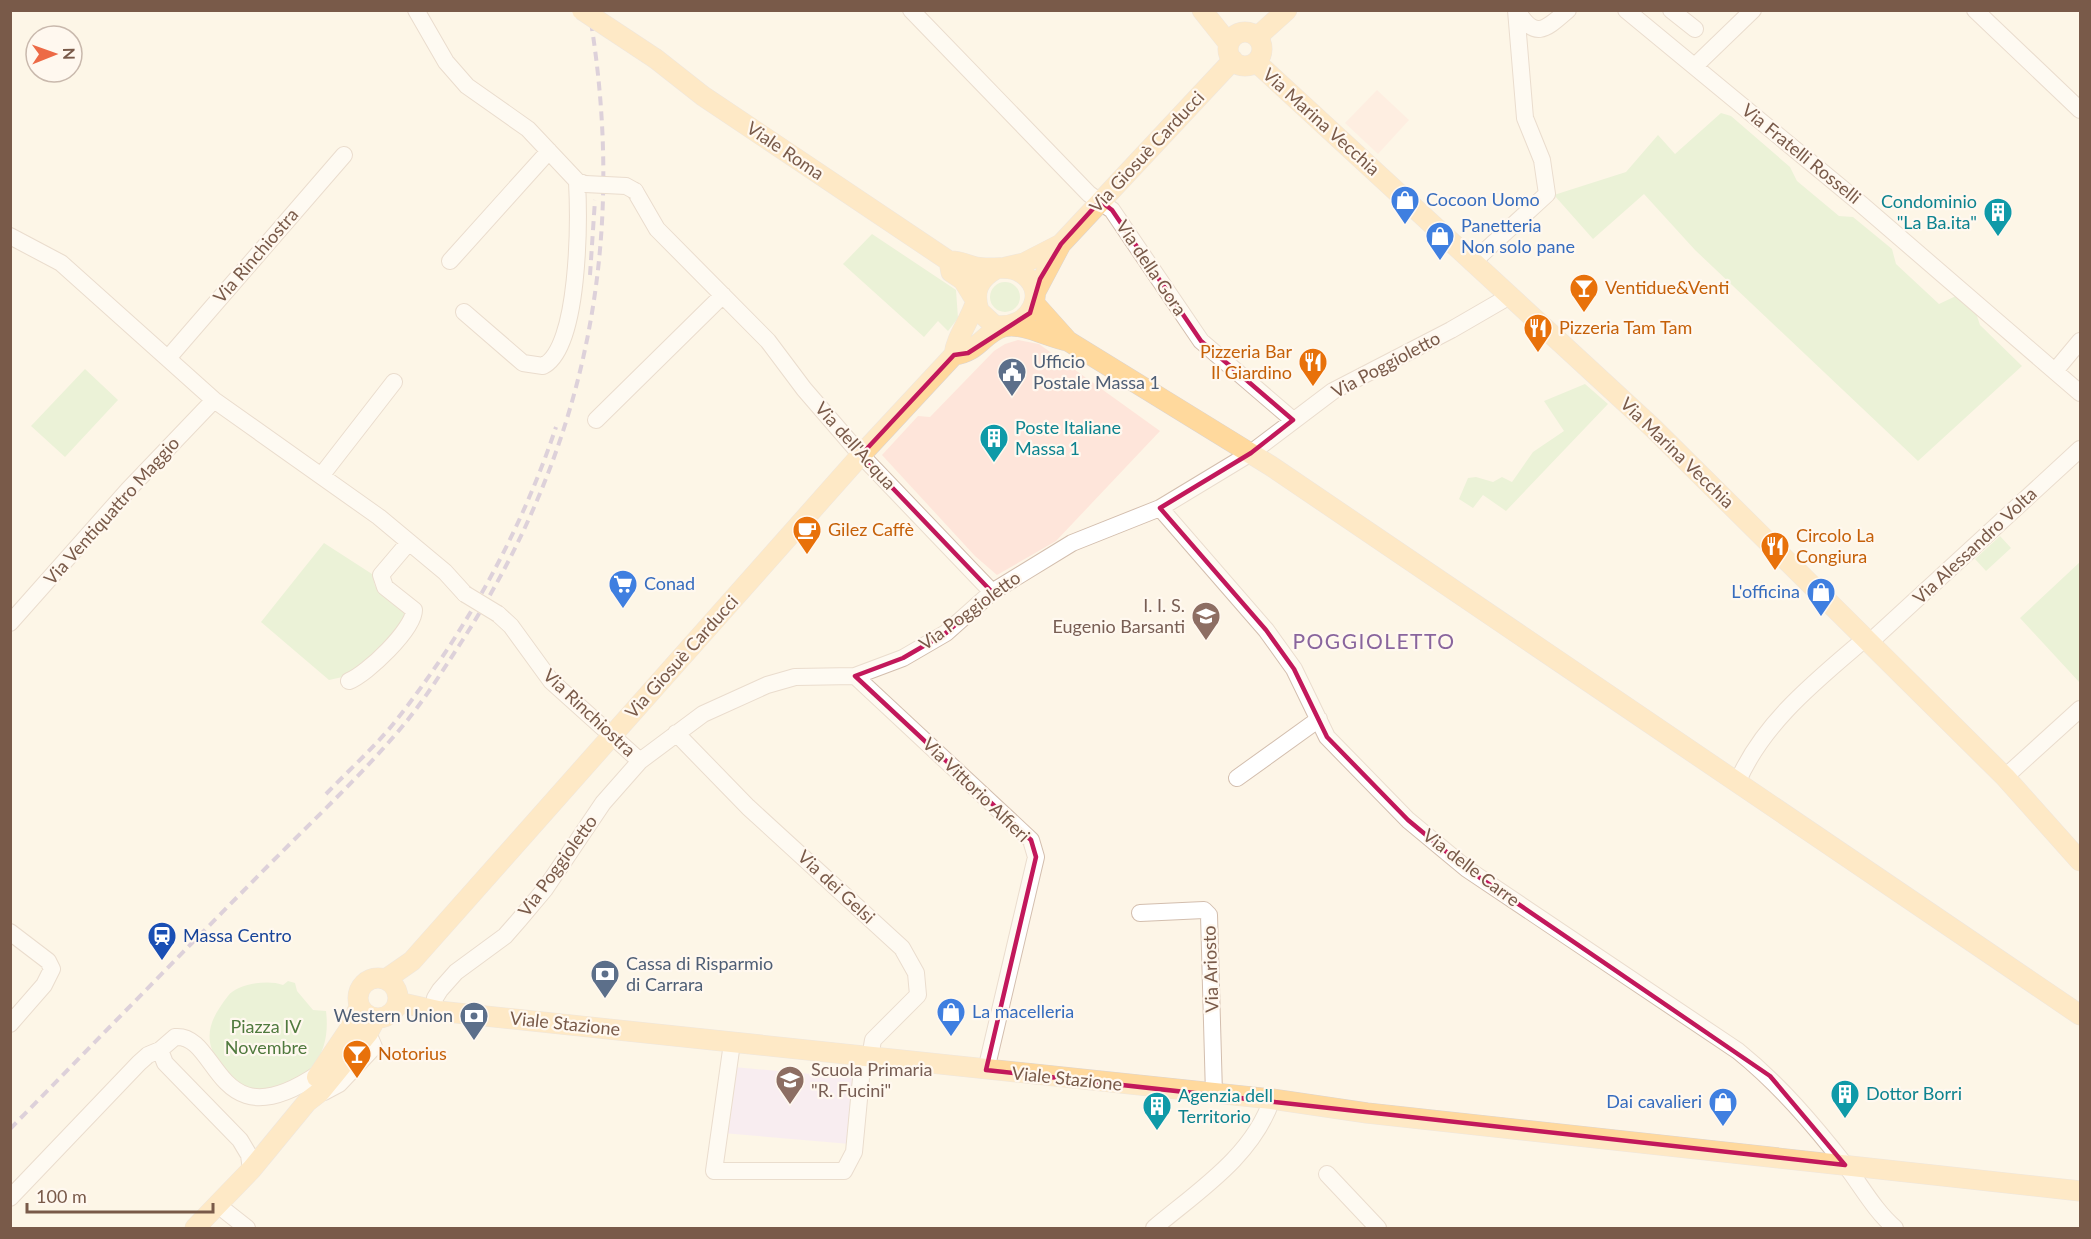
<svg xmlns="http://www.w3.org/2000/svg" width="2091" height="1239" font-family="Lato,sans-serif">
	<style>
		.commercial { fill: #fee5da }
		.education { fill: #f2e3fa }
		.green { fill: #d5edc4 }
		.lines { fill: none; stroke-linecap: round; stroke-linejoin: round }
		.minor-casing { stroke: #d3beae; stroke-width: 18 }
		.major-casing { stroke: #dcd4d0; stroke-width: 21 }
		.minor { stroke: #fff; stroke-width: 16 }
		.major { stroke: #ffd99d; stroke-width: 20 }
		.rail { stroke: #b7a4c9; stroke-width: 4; stroke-dasharray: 9 6; stroke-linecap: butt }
		.minor-bridge-casing { stroke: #d3beae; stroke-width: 18; stroke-linecap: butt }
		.major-bridge-casing { stroke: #dcd4d0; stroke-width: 21; stroke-linecap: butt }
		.minor-bridge { stroke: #fff; stroke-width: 16 }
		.major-bridge { stroke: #ffd99d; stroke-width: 20 }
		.marked { fill: none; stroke: #c2185b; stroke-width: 4.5; stroke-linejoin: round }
		.labels { text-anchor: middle; stroke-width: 4.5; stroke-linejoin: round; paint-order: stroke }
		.street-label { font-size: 18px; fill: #795a49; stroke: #fff8ef }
		.shop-label { font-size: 18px; fill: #366cbe; stroke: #fff8ef; text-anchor: start }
		.culture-label { font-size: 18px; fill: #0d838f; stroke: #fff8ef; text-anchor: start }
		.food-label { font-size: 18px; fill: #c56008; stroke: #fff8ef; text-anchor: start }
		.service-label { font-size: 18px; fill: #4e5e75; stroke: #fff8ef; text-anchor: start }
		.education-label { font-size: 18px; fill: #785e54; stroke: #fff8ef; text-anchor: end }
		.transit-label { font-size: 18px; fill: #164399; stroke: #fff8ef; text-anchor: start }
		.park-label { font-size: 18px; fill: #507a3e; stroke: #fff8ef }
		.quarter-label { font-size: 21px; letter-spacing: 1.5px; fill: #89659d; stroke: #fff8ef }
	</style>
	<rect width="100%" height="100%" fill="#fdf5e7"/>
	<path class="commercial" d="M1377,90L1409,120L1378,154L1345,123Z
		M1018,340L1039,344L1160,431L1056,541L997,575L975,556L882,455L918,416L930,417L994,351L1005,344Z"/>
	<path class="education" d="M733,1067L855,1078L850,1144L722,1133Z"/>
	<path class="green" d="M1721,113L1731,116L1790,167L1797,181L1839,216L1853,217L1892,249L1896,264L1939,304L1958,295L1976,313L1980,325L2022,366L1918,461L1695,250L1644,194L1593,239L1554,195L1626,172L1658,135L1675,154Z
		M872,234L956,290L958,318L948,331L938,321L924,337L843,264Z
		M990 297a15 15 0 1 1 30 0a15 15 0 1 1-30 0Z
		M85,369L118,400L65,457L31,426Z
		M1585,384L1608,404L1506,511L1483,495L1473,508L1459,499L1468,478L1476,477L1493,482L1502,477L1512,482L1533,452L1564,431L1544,401Z
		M2000,536L2011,548L1986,571L1975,559Z
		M324,543L372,574L375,586L409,617L356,674L329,680L261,622Z
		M2080,562V683L2020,618Z
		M288,981L295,983L297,991L313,1010L326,1011C331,1051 313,1079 273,1087C267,1088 257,1092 251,1091C239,1087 230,1079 223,1069C202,1041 207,1023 228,996C237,984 268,979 283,985Z"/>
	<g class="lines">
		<g class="minor-casing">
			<path id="minor" d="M416,10L446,62L467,86L528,129L577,181L585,184
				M911,10L1089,194L1112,210L1201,341L1293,420
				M1517,10C1535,41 1546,29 1568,10
				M1626,10L1861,204L2080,393
				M1671,10L1695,29
				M1975,10L2080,110
				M1696,65L1753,10
				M635,191L657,229L768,341L804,389L861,455L992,592
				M10,236L61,263L214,400L379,517L445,572L465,594
				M450,261L549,151
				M1472,263L1547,194L1542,160L1525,118L1516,10
				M464,312L523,363L543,366C580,348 579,219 577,181
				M169,357L344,155
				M2055,371L2080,341
				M596,420L723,295
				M321,476L394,382
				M1160,508L1266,630L1294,669L1327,737L1408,820L1467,869L1738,1051C1779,1084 1813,1124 1846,1166C1862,1187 1875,1211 1895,1228
				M498,614L511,626L551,681L640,761
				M10,623L128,490L214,400
				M1870,642L2080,449
				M855,676L1031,840L1036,857L986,1070
				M349,681C367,674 414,629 414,610L385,587L381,575L409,542
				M676,733L748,807L902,948L916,973L918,995L873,1040L870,1058
				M2005,777L2080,709
				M1237,778L1319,719
				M1737,783C1763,722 1817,680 1866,638
				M1140,913L1204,910L1209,915L1214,1094
				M10,932L48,961L52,969L44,985L10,1024
				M434,1010L435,998L440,990L456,972L505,936L519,920L545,889L603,803L640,761L703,714L767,685L795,677L855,676L903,658L946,633L992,592L1072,543L1160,508L1251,453L1333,391L1451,330L1508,297
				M732,1043L714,1171H844L854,1152L863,1057
				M160,1050L175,1037C220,1033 214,1144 318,1074
				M160,1050L165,1063L240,1140L249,1155L251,1170
				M324,1092L339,1084L374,1047L368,1033
				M1327,1174L1378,1228
				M10,1198L139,1063L148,1055L160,1050
				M219,1206L247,1228
				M1154,1228C1198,1191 1253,1156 1272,1099"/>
		</g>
		<g class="major-casing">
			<path id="major" d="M1202,10L1229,44
				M1228 49a17 17 0 1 1 34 0a17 17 0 1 1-34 0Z
				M1257,37L1287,10
				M1256,62L1652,427L2005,777L2080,861
				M949,261C960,260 966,265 976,267C990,270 1006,265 1018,271C1052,288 1031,332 994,325L979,311C973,292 978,279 996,269
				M1006,267L1024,263L1061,244
				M1035,293L1061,244L1233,60
				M1034,303L1068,341L1271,466L2080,1015
				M954,355C979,352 982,334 1003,327C1023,322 1049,338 1068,341
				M358 998a20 20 0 1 1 40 0a20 20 0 1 1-40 0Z
				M386,979L412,961L861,455L954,355C956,337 970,321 976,301L963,280L951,272L949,261L703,96L656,59
				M398,1002L438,1011L1272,1099L1367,1113L2080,1191
				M317,1077L350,1028L359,1007
				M195,1228L251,1170L307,1102L320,1092L368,1033L376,1018"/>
		</g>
		<use href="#minor" class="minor"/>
		<use href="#major" class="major"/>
		<path class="rail" d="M590,275L595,200
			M326,794C350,769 377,745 398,718C466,631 521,532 556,427
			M10,1129C94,1043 178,957 262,872C309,824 358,779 401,728C424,701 443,670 462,641C588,446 628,238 589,10"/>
		<g class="minor-bridge-casing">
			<path id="minor-bridge" d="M585,184L626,186L635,191
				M465,594L498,614"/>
		</g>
		<g class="major-bridge-casing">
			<path id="major-bridge" d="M582,10L656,59"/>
		</g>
		<use href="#minor-bridge" class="minor-bridge"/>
		<use href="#major-bridge" class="major-bridge"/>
	</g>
	<path d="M0 0H2091V1239H0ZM1100,201L1112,210L1201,341L1293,420L1251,453L1160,508L1266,630L1294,669L1327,737L1408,820L1467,869L1770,1076L1845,1165L986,1070L1036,857L1031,840L855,676L903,658L946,633L992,592L861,455L954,355L968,353L1030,313L1040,279L1061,244Z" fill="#fdf5e7" fill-opacity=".55" fill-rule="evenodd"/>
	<path class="marked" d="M1100,201L1112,210L1201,341L1293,420L1251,453L1160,508L1266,630L1294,669L1327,737L1408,820L1467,869L1770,1076L1845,1165L986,1070L1036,857L1031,840L855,676L903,658L946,633L992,592L861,455L954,355L968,353L1030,313L1040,279L1061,244Z"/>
	<defs>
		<g id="shop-pin" transform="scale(1.5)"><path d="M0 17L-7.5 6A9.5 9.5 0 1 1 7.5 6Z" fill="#3f7fe0" stroke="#fff8ef"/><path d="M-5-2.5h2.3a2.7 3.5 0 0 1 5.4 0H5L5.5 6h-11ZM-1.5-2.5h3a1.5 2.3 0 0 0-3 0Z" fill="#fff"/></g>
		<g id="building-pin" transform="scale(1.5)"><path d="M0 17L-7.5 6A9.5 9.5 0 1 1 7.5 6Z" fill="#0f9aa8" stroke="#fff8ef"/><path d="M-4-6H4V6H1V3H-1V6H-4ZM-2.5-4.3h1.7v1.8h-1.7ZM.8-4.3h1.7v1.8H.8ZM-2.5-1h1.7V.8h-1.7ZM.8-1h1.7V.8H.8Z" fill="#fff"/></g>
		<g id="bar-pin" transform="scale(1.5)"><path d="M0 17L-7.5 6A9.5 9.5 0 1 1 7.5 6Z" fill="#e8710a" stroke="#fff8ef"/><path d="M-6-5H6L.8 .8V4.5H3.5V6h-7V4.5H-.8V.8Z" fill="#fff"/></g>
		<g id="restaurant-pin" transform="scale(1.5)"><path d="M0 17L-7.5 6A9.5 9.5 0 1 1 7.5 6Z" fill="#e8710a" stroke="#fff8ef"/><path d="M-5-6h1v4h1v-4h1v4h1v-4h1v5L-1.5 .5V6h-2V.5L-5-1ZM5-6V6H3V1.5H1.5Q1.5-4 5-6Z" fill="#fff"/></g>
		<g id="civic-pin" transform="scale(1.5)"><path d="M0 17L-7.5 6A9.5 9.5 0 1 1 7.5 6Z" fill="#5c6f8a" stroke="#fff8ef"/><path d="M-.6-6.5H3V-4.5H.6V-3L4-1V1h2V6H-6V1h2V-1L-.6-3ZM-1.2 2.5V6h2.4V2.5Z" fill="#fff"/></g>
		<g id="cafe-pin" transform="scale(1.5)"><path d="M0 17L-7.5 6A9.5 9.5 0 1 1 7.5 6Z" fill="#e8710a" stroke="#fff8ef"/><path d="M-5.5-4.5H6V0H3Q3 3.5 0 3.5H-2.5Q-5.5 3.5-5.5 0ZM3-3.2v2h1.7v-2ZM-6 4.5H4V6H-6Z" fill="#fff"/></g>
		<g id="supermarket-pin" transform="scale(1.5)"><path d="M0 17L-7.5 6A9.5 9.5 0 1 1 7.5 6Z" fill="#3f7fe0" stroke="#fff8ef"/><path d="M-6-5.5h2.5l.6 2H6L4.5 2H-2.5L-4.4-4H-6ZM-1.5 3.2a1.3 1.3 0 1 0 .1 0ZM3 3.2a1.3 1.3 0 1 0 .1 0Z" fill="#fff"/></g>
		<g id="school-pin" transform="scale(1.5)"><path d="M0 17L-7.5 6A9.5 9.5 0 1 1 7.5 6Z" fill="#8d6e63" stroke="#fff8ef"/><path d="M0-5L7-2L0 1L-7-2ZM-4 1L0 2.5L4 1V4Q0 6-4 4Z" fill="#fff"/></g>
		<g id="station-pin" transform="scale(1.5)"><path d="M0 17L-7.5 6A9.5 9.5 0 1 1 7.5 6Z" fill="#1a4fb4" stroke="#fff8ef"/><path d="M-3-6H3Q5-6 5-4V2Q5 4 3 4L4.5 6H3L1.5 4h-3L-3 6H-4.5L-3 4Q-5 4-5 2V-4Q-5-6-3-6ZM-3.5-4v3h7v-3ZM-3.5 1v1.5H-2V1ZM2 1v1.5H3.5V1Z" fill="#fff"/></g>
		<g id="bank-pin" transform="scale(1.5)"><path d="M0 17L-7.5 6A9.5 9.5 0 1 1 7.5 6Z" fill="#5c6f8a" stroke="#fff8ef"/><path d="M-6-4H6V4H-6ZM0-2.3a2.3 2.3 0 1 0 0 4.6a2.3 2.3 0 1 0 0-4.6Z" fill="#fff"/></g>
	</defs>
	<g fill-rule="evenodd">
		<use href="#shop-pin" x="1405" y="200"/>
		<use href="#building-pin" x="1998" y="212"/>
		<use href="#shop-pin" x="1440" y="236"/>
		<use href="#bar-pin" x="1584" y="288"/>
		<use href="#restaurant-pin" x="1538" y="328"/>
		<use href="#restaurant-pin" x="1313" y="362"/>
		<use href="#civic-pin" x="1012" y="372"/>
		<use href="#building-pin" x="994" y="438"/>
		<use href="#cafe-pin" x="807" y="530"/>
		<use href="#restaurant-pin" x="1775" y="546"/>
		<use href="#supermarket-pin" x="623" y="584"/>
		<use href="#shop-pin" x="1821" y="592"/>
		<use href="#school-pin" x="1206" y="616"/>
		<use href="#station-pin" x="162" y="936"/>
		<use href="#bank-pin" x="605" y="974"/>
		<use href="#shop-pin" x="951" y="1012"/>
		<use href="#bank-pin" x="474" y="1016"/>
		<use href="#bar-pin" x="357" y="1054"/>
		<use href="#school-pin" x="790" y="1080"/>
		<use href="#building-pin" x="1845" y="1094"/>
		<use href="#shop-pin" x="1723" y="1102"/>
		<use href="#building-pin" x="1157" y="1106"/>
	</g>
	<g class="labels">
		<g class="street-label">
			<text transform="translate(1321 122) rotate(42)" y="6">Via Marina Vecchia</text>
			<text transform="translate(785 151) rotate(34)" y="6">Viale Roma</text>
			<text transform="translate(1147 152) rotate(-47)" y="6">Via Giosuè Carducci</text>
			<text transform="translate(1801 154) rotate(39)" y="6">Via Fratelli Rosselli</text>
			<text transform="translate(256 256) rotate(-49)" y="6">Via Rinchiostra</text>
			<text transform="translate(1151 268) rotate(56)" y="6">Via della Gora</text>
			<text transform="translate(1386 365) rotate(-28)" y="6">Via Poggioletto</text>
			<text transform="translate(855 446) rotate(48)" y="6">Via dell'Acqua</text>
			<text transform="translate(1677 453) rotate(44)" y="6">Via Marina Vecchia</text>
			<text transform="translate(112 511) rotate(-48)" y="6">Via Ventiquattro Maggio</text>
			<text transform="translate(1975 546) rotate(-43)" y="6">Via Alessandro Volta</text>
			<text transform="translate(970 611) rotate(-36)" y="6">Via Poggioletto</text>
			<text transform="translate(682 657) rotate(-48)" y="6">Via Giosuè Carducci</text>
			<text transform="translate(589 713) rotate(43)" y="6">Via Rinchiostra</text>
			<text transform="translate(976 790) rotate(44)" y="6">Via Vittorio Alfieri</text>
			<text transform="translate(558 866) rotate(-54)" y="6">Via Poggioletto</text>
			<text transform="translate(1471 868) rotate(37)" y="6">Via delle Carre</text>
			<text transform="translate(836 887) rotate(43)" y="6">Via dei Gelsi</text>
			<text transform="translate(1211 969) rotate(-92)" y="6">Via Ariosto</text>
			<text transform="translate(565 1024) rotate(6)" y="6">Viale Stazione</text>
			<text transform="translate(1067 1079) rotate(6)" y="6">Viale Stazione</text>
		</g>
		<g class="shop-label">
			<text x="1426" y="206">Cocoon Uomo</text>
			<text x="1461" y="232">Panetteria<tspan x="1461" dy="21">Non solo pane</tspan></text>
			<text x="644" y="590">Conad</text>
			<text x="1800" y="598" text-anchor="end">L'officina</text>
			<text x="972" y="1018">La macelleria</text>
			<text x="1702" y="1108" text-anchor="end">Dai cavalieri</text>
		</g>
		<g class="culture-label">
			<text x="1977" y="208" text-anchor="end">Condominio<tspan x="1977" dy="21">"La Ba.ita"</tspan></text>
			<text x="1015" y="434">Poste Italiane<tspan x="1015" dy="21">Massa 1</tspan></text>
			<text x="1866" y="1100">Dottor Borri</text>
			<text x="1178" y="1102">Agenzia dell<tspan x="1178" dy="21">Territorio</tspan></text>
		</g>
		<g class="food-label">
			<text x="1605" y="294">Ventidue&amp;Venti</text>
			<text x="1559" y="334">Pizzeria Tam Tam</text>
			<text x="1292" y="358" text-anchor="end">Pizzeria Bar<tspan x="1292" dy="21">Il Giardino</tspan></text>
			<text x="828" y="536">Gilez Caffè</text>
			<text x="1796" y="542">Circolo La<tspan x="1796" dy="21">Congiura</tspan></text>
			<text x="378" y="1060">Notorius</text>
		</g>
		<g class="service-label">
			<text x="1033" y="368">Ufficio<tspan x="1033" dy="21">Postale Massa 1</tspan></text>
			<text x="626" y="970">Cassa di Risparmio<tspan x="626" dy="21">di Carrara</tspan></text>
			<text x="453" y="1022" text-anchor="end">Western Union</text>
		</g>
		<g class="education-label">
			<text x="1185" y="612">I. I. S.<tspan x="1185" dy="21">Eugenio Barsanti</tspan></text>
			<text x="811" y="1076" text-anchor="start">Scuola Primaria<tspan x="811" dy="21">"R. Fucini"</tspan></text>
		</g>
		<g class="transit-label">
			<text x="183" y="942">Massa Centro</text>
		</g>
		<g class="park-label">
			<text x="266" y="1033">Piazza IV<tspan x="266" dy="21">Novembre</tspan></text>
		</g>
		<g class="quarter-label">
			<text x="1374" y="649">POGGIOLETTO</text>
		</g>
	</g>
	<rect width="2091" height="1239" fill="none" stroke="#795a49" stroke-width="24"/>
	<g transform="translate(54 54) rotate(89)"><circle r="28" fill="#fff8ef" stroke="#c9b9ad" stroke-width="1.5"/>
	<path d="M0-4.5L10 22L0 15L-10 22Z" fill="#ed6a46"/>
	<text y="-9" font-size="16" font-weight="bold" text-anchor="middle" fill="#795a49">N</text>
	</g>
	<path d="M27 1203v9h186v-9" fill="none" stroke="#795a49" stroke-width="3"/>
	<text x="36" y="1203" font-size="18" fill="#795a49" stroke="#fff8ef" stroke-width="4.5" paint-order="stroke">100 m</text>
</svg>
